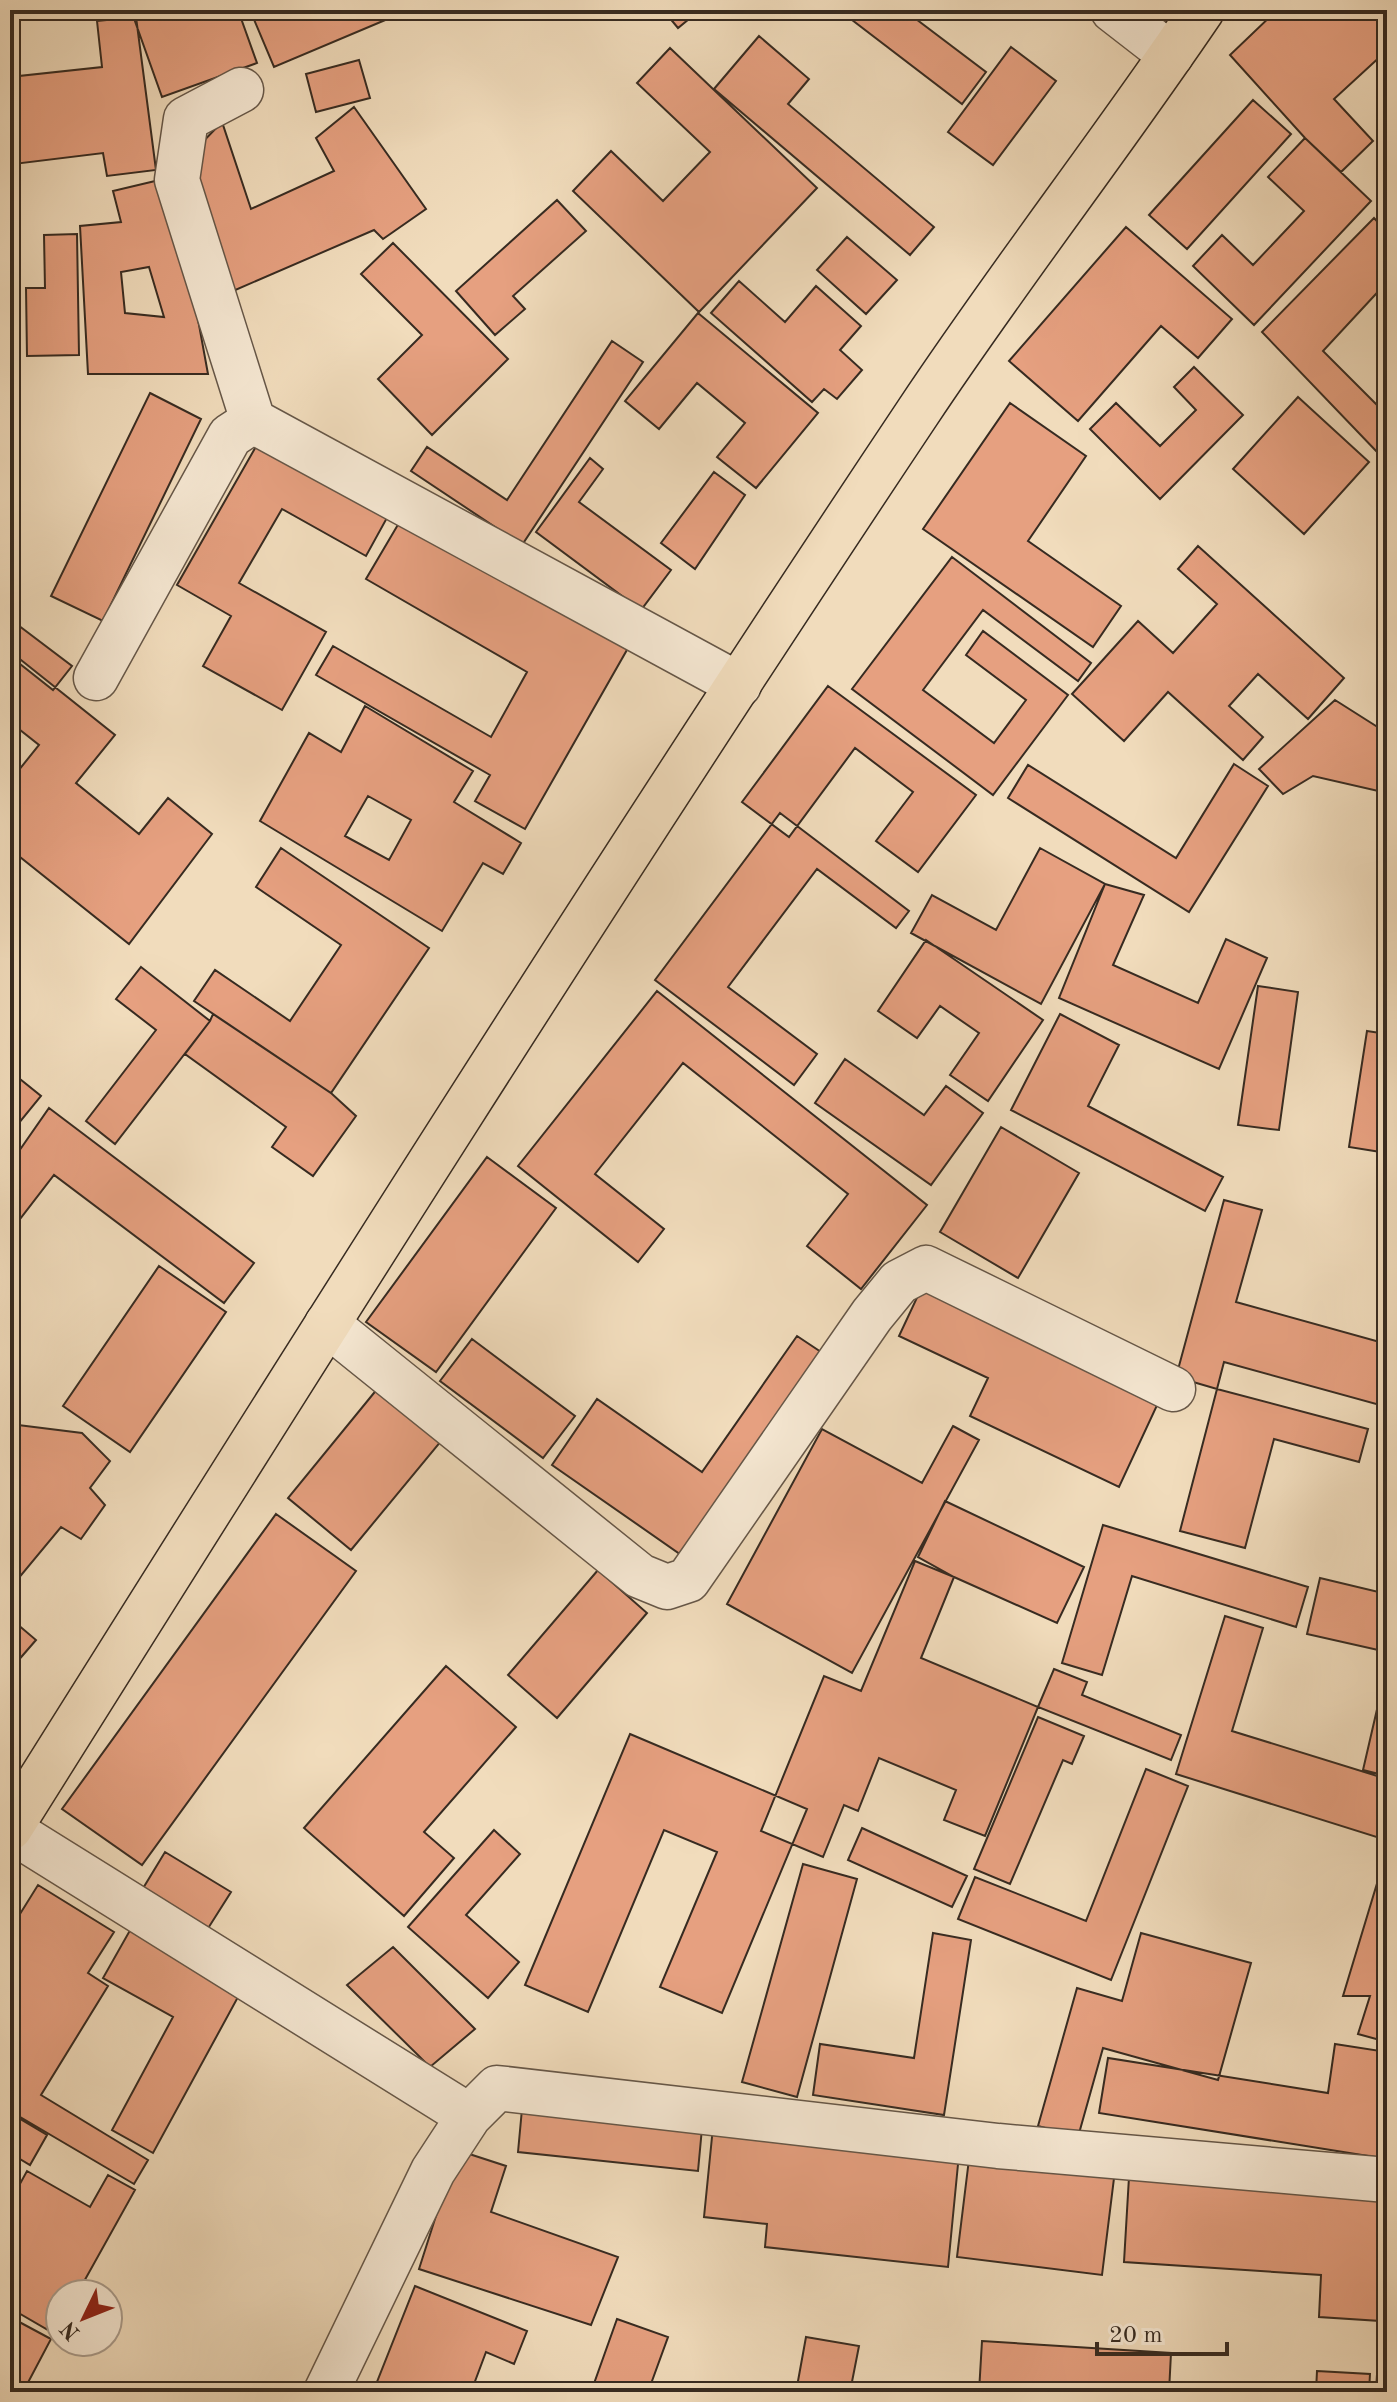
<svg xmlns="http://www.w3.org/2000/svg" width="1397" height="2402" font-family="'Old Standard TT',serif">
	<style>
		.building { fill: #e6a080; stroke: #372b21; stroke-width: 2; fill-rule: evenodd }
		.lines { fill: none; stroke-linecap: round; stroke-linejoin: round }
		.minor-casing { stroke: #665748; stroke-width: 47 }
		.major-casing { stroke: #372b21; stroke-width: 47 }
		.minor { stroke: #f6e8d3; stroke-width: 44 }
		.major { stroke: #f1dcbc; stroke-width: 44 }
	</style>
	<rect width="100%" height="100%" fill="#f1dcbc"/>
	<filter id="stains"><feTurbulence type="fractalNoise" baseFrequency=".0025" numOctaves="4"/><feColorMatrix values="0 0 0 0 .2 0 0 0 0 .09 0 0 0 0 .02 0 0 0 .5 -.17"/></filter>
	<radialGradient id="worn" r=".72"><stop offset=".6" stop-color="#630" stop-opacity="0"/><stop offset="1" stop-color="#630" stop-opacity=".3"/></radialGradient>
	<path class="building" d="M131,10H158L159,12L164,10H238L257,63L162,97Z
		M250,10H409L274,67Z
		M663,10H700L678,28Z
		M839,10H904L986,72L962,104Z
		M1277,10H1387V59L1383,54L1334,99L1373,141L1341,172L1305,138L1230,55Z
		M136,17L156,170L107,176L103,153L14,164L10,138V77L102,67L97,21Z
		M759,36L809,79L788,104L934,227L910,255L714,89Z
		M1011,47L1056,81L993,165L948,132Z
		M670,48L817,188L699,312L573,191L611,151L663,201L710,152L637,83Z
		M359,60L370,98L316,112L306,74Z
		M1253,100L1291,134L1187,249L1149,215Z
		M354,107L426,209L383,239L374,230L226,294L191,154L222,122L251,209L334,171L316,138Z
		M1305,138L1371,201L1254,325L1193,266L1222,235L1253,265L1304,211L1268,177Z
		M172,177L208,374H88L80,226L121,222L113,191ZM149,267L164,317L125,313L121,272Z
		M557,200L586,231L513,296L525,309L495,335L456,291Z
		M1374,218L1387,232V282L1323,351L1380,408L1387,401V446L1379,454L1262,332Z
		M1126,227L1232,319L1198,358L1161,326L1078,421L1009,361Z
		M77,234L79,355L27,356L26,288H45L44,235Z
		M847,237L897,280L866,314L817,270Z
		M393,243L508,359L432,435L378,379L422,335L361,274Z
		M739,281L785,322L816,286L861,326L840,350L862,370L837,399L824,389L812,402L711,313Z
		M10,304H17L18,355H10Z
		M1387,310V329L1379,319Z
		M698,313L818,413L756,488L717,457L745,423L697,383L659,429L625,401Z
		M612,341L643,362L522,545L411,471L427,447L507,500Z
		M1194,367L1243,415L1160,499L1090,429L1116,403L1160,446L1196,410L1174,387Z
		M150,393L201,419L103,621L51,596Z
		M1298,397L1369,462L1304,534L1233,469Z
		M1010,403L1086,456L1028,541L1121,606L1093,647L923,529Z
		M258,443L388,516L366,556L282,509L239,583L326,632L282,710L203,666L231,616L177,585Z
		M590,458L603,469L579,502L671,570L641,610L536,532Z
		M714,472L745,495L695,569L661,543Z
		M406,511L632,641L525,829L475,801L490,775L316,675L333,646L491,737L527,672L366,579Z
		M1198,546L1344,678L1308,719L1258,674L1229,706L1263,737L1243,760L1168,692L1124,741L1072,694L1138,621L1173,653L1217,604L1178,569Z
		M952,557L1091,663L1078,681L983,610L923,690L994,743L1026,700L966,655L983,631L1068,695L993,795L852,689Z
		M10,619L72,666L53,690L10,656Z
		M16,656L115,735L76,783L139,834L168,798L212,834L129,944L10,849V781L39,745L10,722V664Z
		M828,686L976,795L918,872L876,841L913,792L855,748L789,837L742,802Z
		M1335,700L1387,733V793L1313,776L1283,794L1259,769Z
		M365,706L473,771L454,802L521,843L503,874L483,863L442,931L260,821L309,733L341,752ZM368,796L411,820L389,860L345,836Z
		M1234,764L1268,786L1189,912L1008,798L1028,765L1176,858Z
		M780,813L909,911L896,928L817,869L728,987L817,1054L794,1085L655,980Z
		M281,848L429,948L331,1093L194,1001L215,970L290,1021L341,945L256,887Z
		M1040,848L1105,884L1041,1004L911,933L932,895L996,930Z
		M1105,884L1144,895L1113,965L1198,1003L1226,939L1267,958L1219,1069L1059,998Z
		M926,940L1043,1020L988,1101L950,1075L979,1033L940,1006L917,1038L878,1011Z
		M141,967L210,1021L115,1144L86,1121L156,1030L116,999Z
		M1258,986L1298,992L1279,1130L1238,1125Z
		M657,991L927,1205L861,1289L807,1246L848,1194L683,1063L595,1174L664,1229L638,1262L518,1166Z
		M213,1014L331,1093L356,1116L313,1176L272,1147L286,1127L185,1054L210,1021Z
		M1060,1014L1119,1045L1088,1106L1223,1177L1205,1211L1011,1110Z
		M1367,1031L1387,1034V1153L1349,1147Z
		M845,1059L924,1115L946,1086L983,1113L931,1185L815,1103Z
		M10,1071L41,1096L10,1134Z
		M49,1108L254,1263L224,1303L54,1175L10,1232V1164Z
		M1001,1127L1079,1173L1018,1278L940,1232Z
		M487,1157L556,1208L436,1372L366,1322Z
		M1224,1200L1262,1210L1236,1302L1387,1344V1407L1224,1362L1217,1389L1176,1377Z
		M159,1266L226,1312L130,1452L63,1406Z
		M921,1289L1159,1401L1119,1487L970,1416L988,1378L899,1336Z
		M797,1336L827,1356L687,1559L552,1465L597,1399L702,1472Z
		M472,1339L575,1416L543,1458L440,1381Z
		M378,1388L442,1440L351,1550L288,1498Z
		M1217,1389L1368,1429L1359,1462L1274,1439L1245,1548L1180,1531Z
		M10,1424L82,1433L110,1461L90,1488L105,1505L81,1539L61,1527L13,1585L10,1583Z
		M953,1426L979,1440L852,1673L727,1604L822,1429L922,1483Z
		M945,1501L1084,1567L1057,1623L954,1577L918,1557Z
		M276,1514L356,1571L142,1865L62,1809Z
		M1103,1525L1308,1587L1296,1627L1132,1576L1102,1675L1062,1663Z
		M915,1561L954,1577L921,1658L1038,1707L985,1836L944,1820L956,1790L879,1758L858,1811L844,1805L823,1857L761,1831L824,1676L861,1691Z
		M598,1570L647,1613L557,1718L508,1675Z
		M1320,1578L1387,1594V1652L1307,1634Z
		M1225,1616L1263,1628L1232,1731L1387,1779L1386,1840L1176,1774Z
		M10,1618L36,1640L10,1670Z
		M446,1666L516,1727L424,1832L454,1858L404,1916L304,1828Z
		M1387,1666V1776L1363,1770Z
		M1054,1669L1087,1682L1082,1695L1181,1735L1171,1760L1038,1707Z
		M1038,1717L1084,1736L1072,1764L1063,1760L1010,1884L974,1869Z
		M630,1734L807,1809L722,2013L660,1987L717,1852L664,1830L588,2012L525,1985Z
		M1146,1769L1188,1786L1111,1980L958,1919L975,1877L1086,1921Z
		M862,1828L967,1876L952,1907L848,1860Z
		M494,1830L520,1854L466,1915L519,1962L488,1998L408,1927Z
		M165,1852L231,1892L207,1930L142,1890Z
		M1385,1857H1387V2042L1358,2034L1370,1996H1343Z
		M803,1864L857,1879L797,2097L742,2082Z
		M38,1885L114,1932L88,1973L108,1986L41,2095L148,2160L134,2184L10,2111V1930Z
		M133,1925L244,1986L153,2153L112,2130L173,2017L103,1978Z
		M933,1933L971,1940L944,2115L813,2095L820,2044L914,2058Z
		M1141,1933L1251,1963L1218,2080L1103,2048L1078,2137L1038,2126L1077,1988L1122,2001Z
		M393,1947L475,2029L430,2067L347,1985Z
		M1335,2044L1387,2052V2159L1099,2113L1108,2058L1328,2093Z
		M522,2109L702,2128L698,2171L518,2152Z
		M10,2113L47,2135L30,2165L10,2153Z
		M713,2127L959,2154L948,2267L765,2247L767,2224L704,2217Z
		M457,2150L506,2166L491,2212L618,2257L591,2325L419,2269Z
		M970,2151L1115,2170L1102,2275L957,2257Z
		M27,2171L90,2207L108,2175L135,2190L77,2294H60V2324L55,2334L10,2308V2202Z
		M1129,2177L1387,2194V2392H1376L1380,2321L1319,2317L1321,2275L1124,2262Z
		M415,2286L527,2331L514,2364L486,2352L471,2392H373Z
		M10,2317L51,2339L23,2392H10Z
		M617,2319L668,2337L648,2392H591Z
		M806,2337L859,2346L850,2392H796Z
		M982,2341L1171,2353L1169,2392H979Z
		M1317,2371L1370,2374L1369,2392H1316Z"/>
	<g class="lines">
		<g class="minor-casing">
			<path id="minor" d="M1113,10L1171,55
				M241,90L186,119L177,180L253,421
				M96,678L230,436L253,421L739,685
				M327,1324L640,1576L667,1587L688,1580L872,1315L899,1282L926,1268L1173,1389
				M10,1830L469,2116
				M326,2392L433,2171L469,2116L497,2088L998,2146L1387,2180"/>
		</g>
		<g class="major-casing">
			<path id="major" d="M10,1828C308,1353 607,878 918,412C1009,275 1110,146 1202,10"/>
		</g>
		<use href="#minor" class="minor"/>
		<use href="#major" class="major"/>
	</g>
	<rect width="1397" height="2402" fill="none" stroke="#f1dcbc" stroke-width="40"/>
	<rect x="12" y="12" width="1373" height="2378" fill="none" stroke="#372b21" stroke-width="4"/>
	<rect x="20" y="20" width="1357" height="2362" fill="none" stroke="#372b21" stroke-width="2"/>
	<g transform="translate(84 2318) rotate(227)"><circle r="38" fill="#f6e8d3" stroke="#aa9c8c" stroke-width="2"/>
	<path d="M0-6L14 30L0 20L-14 30Z" fill="#8f2418"/>
	<text y="-12" font-size="22" font-weight="bold" text-anchor="middle" fill="#372b21">N</text>
	</g>
	<path d="M1097 2342v12h130v-12" fill="none" stroke="#372b21" stroke-width="4"/>
	<text x="1109" y="2342" font-size="24" fill="#372b21" stroke="#f6e8d3" stroke-width="6" paint-order="stroke">20 m</text>
	<rect width="100%" height="100%" filter="url(#stains)"/>
	<rect width="100%" height="100%" fill="url(#worn)"/>
</svg>
